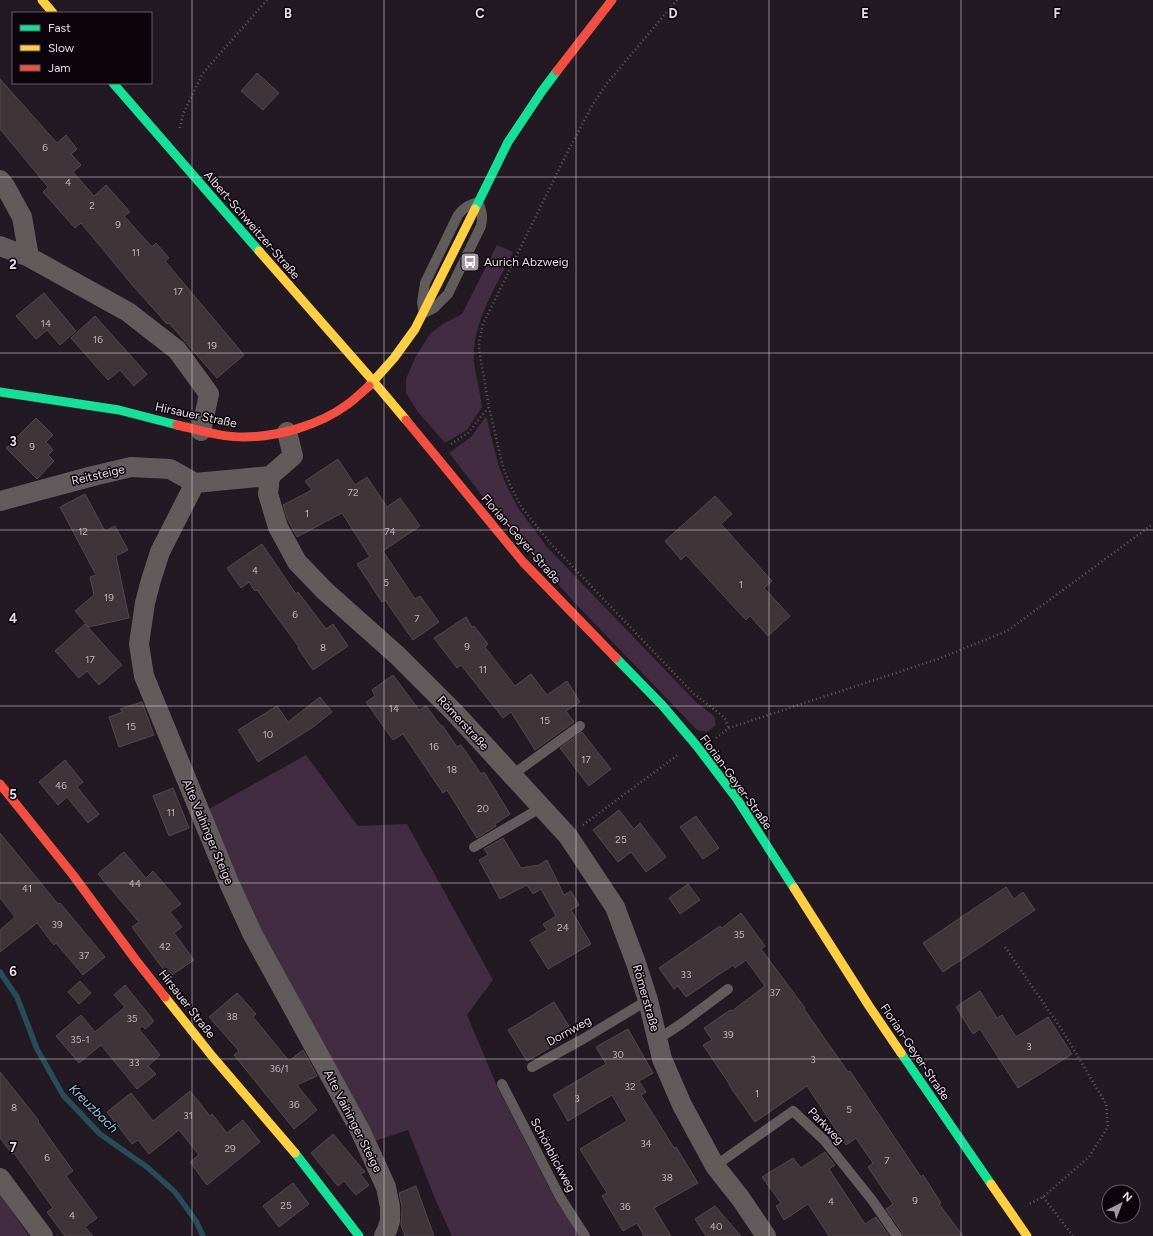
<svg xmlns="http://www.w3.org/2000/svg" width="1153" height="1236" font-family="Figtree,sans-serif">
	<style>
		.green { fill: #412c42 }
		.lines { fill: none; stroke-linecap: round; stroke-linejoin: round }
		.stream { stroke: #274c5a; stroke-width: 5.5 }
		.building { fill: #3f3539; stroke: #52484c }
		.path { stroke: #615a5e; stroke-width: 2.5; stroke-dasharray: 1 3; stroke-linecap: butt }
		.lane { stroke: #625b5c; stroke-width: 10 }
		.street { stroke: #625b5c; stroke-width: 20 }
		.fast { stroke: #16e098; stroke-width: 9 }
		.slow { stroke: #ffcf43; stroke-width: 9 }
		.jam { stroke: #f24e42; stroke-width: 9 }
		.grid { fill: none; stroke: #e8dbe8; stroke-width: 1; stroke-opacity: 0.55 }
		.labels { text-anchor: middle; stroke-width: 3; stroke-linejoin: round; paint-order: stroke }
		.number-label { font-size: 10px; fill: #beb2bc }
		.street-label { font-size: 12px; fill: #e8dbe8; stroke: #0b050b }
		.poi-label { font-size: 12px; fill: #e8dbe8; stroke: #0b050b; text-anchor: start }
		.water-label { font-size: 13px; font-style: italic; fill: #82cde6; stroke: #0b050b }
		.grid-label { font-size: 13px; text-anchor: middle; font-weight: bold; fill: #e8dbe8; stroke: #0b050b; stroke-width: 3; stroke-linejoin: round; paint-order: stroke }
	</style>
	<rect width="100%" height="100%" fill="#221923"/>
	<path class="green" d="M497,245L513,252C497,285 471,324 474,362C476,377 480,392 482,407L467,430L445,443L418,412L406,393V379L415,358L430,334L443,324L462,314Z
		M486,416L499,467L508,489L519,509L547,547L696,702L714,716L716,725L707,732L697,730L574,602L532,555L501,520L449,453L471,437Z
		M306,755L358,826L407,824L493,980L467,1015L497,1086L556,1201L580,1236H452L436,1201L408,1130L372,1142L259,932L209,809Z
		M0,1194L29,1236H0Z"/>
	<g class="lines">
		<path class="stream" d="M0,972L17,997L37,1049L63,1095L100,1134L147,1167L175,1192L196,1221L203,1236"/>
	</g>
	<path class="building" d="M257,73L279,93L263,110L241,91Z
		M0,79L57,143L66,135L77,149L71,154L81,165L73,172L94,196L106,185L130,212L124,216L152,247L156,243L169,258L165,261L244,355L217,378L169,323L167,324L134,287L81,223L75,228L43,192L48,187L0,129Z
		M44,293L76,331L60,345L47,330L36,339L16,316Z
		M95,316L147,374L134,386L120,370L108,380L71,338Z
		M36,418L53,435L46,442L53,450L48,455L54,461L37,479L6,448Z
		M338,459L355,485L367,477L387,507L400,498L420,526L383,551L415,599L420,596L439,622L413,640L385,600L382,602L357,564L370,557L342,513L297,537L287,518L283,505L312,490L305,481Z
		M85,494L105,531L115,526L128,550L116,556L129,618L89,627L75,611L94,595L90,577L96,575L60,507Z
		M715,496L732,514L721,524L772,581L764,588L790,616L768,636L750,616L746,620L686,555L681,560L665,541Z
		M262,544L296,594L298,592L326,629L333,624L348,646L313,670L298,648L299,647L257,590L255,591L249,582L241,588L227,568Z
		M466,617L472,627L474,626L488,644L485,647L515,686L531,674L547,695L567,681L580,702L566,711L574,722L535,750L511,712L503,718L461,665L457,668L434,638Z
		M85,624L122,665L99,685L87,671L79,678L55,651Z
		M393,675L419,710L426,706L441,726L442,725L457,747L461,745L481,774L484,772L510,814L495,824L496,826L477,838L447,790L443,793L403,734L393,740L366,702L375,696L372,690Z
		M320,697L332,712L313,727L258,762L238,730L277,706L288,722Z
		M142,702L154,735L119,747L109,717L123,712L120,709Z
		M582,732L611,769L589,786L560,748Z
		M65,760L83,782L77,787L99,814L88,823L67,797L58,805L39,782Z
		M173,788L189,828L169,836L153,796Z
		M619,810L634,829L640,823L666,857L646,872L631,852L618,862L593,830Z
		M696,816L719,848L703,859L680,827Z
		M0,833L58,904L60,903L105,957L83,975L56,943L54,945L37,923L0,952V930L15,917L0,898Z
		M503,838L521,868L539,865L547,860L564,895L571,891L579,905L571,910L591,944L548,969L530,940L547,930L543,924L556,916L541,889L533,894L527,885L500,899L479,860L488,855L484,849Z
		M124,852L146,878L153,871L181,904L170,912L182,927L174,933L194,960L169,977L132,927L139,922L98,874Z
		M688,884L700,900L680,914L669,898Z
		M1006,887L1014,899L1023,892L1035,910L943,972L923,943Z
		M741,913L765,946L761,949L805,1008L804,1009L848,1072L850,1071L921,1177L923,1175L941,1203L939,1204L963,1236H903L902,1232L886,1209L893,1204L868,1167L873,1163L856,1138L846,1145L807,1086L755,1122L729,1085H730L703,1045L712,1040L704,1028L730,1010L732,1011L765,986L746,960L735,968L733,965L686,997L678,986L674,989L659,968L720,926L722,928Z
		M80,981L91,993L79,1004L68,992Z
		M125,985L154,1021L145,1029L142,1026L139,1029L160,1055L148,1066L156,1074L137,1089L101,1045L79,1063L56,1036L81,1015L95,1032L125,1007L114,995Z
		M980,991L997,1018L1002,1015L1016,1037L1048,1017L1072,1054L1018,1088L980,1029L973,1034L956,1007Z
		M237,993L256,1014L253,1017L289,1061L303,1050L317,1076L297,1085L317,1110L294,1129L234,1055L239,1051L209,1017Z
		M554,1002L570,1028L555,1038L558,1043L527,1061L508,1030Z
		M628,1029L653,1073L639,1081L646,1092L641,1095L674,1148L676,1147L698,1183L654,1208L671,1236H644L637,1223L623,1231L602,1196L607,1193L580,1149L627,1121L612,1095L568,1121L553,1095L606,1064L596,1047Z
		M0,1072L39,1121L38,1122L73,1171L66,1176L97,1218L85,1227L93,1236H65L47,1212L53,1208L14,1153L12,1154L0,1138Z
		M190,1091L210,1116L212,1114L227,1133L243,1120L260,1142L207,1185L190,1162L199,1155L179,1130L149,1154L138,1140L132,1144L107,1112L131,1093L153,1121Z
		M333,1134L365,1172L360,1174L369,1185L356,1195L344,1181L338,1186L311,1153Z
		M825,1152L835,1165L829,1169L865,1224L876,1217L889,1236H829L808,1204L784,1220L776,1206L781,1203L762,1177L793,1158L801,1168Z
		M293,1183L309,1204L279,1227L263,1206Z
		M416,1186L434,1236H405L401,1225L402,1207L399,1193Z
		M715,1206L741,1236H706L695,1219Z"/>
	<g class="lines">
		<path class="path" d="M677,0L608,82L593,104L566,155L483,324L479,342V349L489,407L503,467L511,487L522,508L551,544L693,693L724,717L729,728
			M180,128L183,114L203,73L267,0
			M451,444L468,433L488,408
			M716,738L729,728L938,659L1007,631L1153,524
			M583,825L679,754
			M1005,947L1064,1033L1106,1104L1108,1127L1089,1157L1043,1197L1029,1204
			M1043,1197L1073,1236"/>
		<path class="lane" d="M478,202C482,211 483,216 481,226L448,294L434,308L424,313L422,303L425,283L458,215C464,207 469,205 478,202Z
			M512,775L580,726
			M474,847L542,807
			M658,1039L681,1024L728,989
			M532,1067L583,1039L648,1000
			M502,1084L560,1197L585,1236
			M715,1166L793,1111L824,1140L872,1200L897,1236"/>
		<path class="street" d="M0,180L5,186L22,217L29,257
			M0,246L29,257L128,312L177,350L209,394L201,431
			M287,432L293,456L270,476L268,494L278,527L297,562L325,591L398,656L455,713L568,836L615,907L636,963L648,1000L662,1059L682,1105L715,1166L741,1199L766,1236
			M195,483L160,552L151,580L145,603L139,644L144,676L230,885L253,935L360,1130L386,1187L390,1207V1221L387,1230L384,1236
			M195,483L270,476
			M0,501L93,476L131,467L170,469L195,483
			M0,1178L43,1236"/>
		<path class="fast" d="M113,83L259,251
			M475,209L508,142L542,91L557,71
			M0,392L119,410L177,425
			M616,658L662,705L696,745L737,799L794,888
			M901,1053L991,1184
			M295,1153L359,1236"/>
		<path class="slow" d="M42,0L53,13
			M259,251L374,382L406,420
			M369,386L394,358L415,329L475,209
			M794,888L869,1006L901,1053
			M165,997L212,1056L295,1153
			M991,1184L1027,1236"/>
		<path class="jam" d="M557,71L612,0
			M406,420L523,562L616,658
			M177,425C199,430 221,437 244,437C278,437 320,425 348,404C355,399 362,392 369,386
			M0,784L73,875L135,959L165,997"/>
	</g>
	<path class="grid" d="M192,0V1236M384,0V1236M576,0V1236M769,0V1236M961,0V1236M0,177H1153M0,353H1153M0,530H1153M0,706H1153M0,883H1153M0,1059H1153"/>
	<defs>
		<g id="bus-square" transform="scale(1)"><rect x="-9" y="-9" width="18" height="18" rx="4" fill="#a397a3" stroke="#0b050b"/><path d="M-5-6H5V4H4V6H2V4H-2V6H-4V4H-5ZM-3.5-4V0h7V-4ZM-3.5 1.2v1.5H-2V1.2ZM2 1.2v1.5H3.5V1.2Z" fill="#fff"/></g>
	</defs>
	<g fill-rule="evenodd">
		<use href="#bus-square" x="470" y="262"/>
	</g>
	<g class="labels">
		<g class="number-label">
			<text x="45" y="151">6</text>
			<text x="68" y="186">4</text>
			<text x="92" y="209">2</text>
			<text x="118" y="228">9</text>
			<text x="136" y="256">11</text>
			<text x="178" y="295">17</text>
			<text x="46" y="327">14</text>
			<text x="98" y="343">16</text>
			<text x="212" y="349">19</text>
			<text x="32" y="450">9</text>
			<text x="353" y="496">72</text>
			<text x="307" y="517">1</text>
			<text x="83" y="535">12</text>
			<text x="390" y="535">74</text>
			<text x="255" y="574">4</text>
			<text x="386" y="586">5</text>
			<text x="741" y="588">1</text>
			<text x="109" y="601">19</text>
			<text x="295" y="618">6</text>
			<text x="417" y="622">7</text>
			<text x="467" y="650">9</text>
			<text x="323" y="651">8</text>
			<text x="90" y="663">17</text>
			<text x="483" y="673">11</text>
			<text x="394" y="712">14</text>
			<text x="545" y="724">15</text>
			<text x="131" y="730">15</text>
			<text x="268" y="738">10</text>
			<text x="434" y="750">16</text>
			<text x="586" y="763">17</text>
			<text x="452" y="773">18</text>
			<text x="61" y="789">46</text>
			<text x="483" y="812">20</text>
			<text x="171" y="816">11</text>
			<text x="621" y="843">25</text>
			<text x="135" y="887">44</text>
			<text x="27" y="892">41</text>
			<text x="57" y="928">39</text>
			<text x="563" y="931">24</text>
			<text x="739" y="938">35</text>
			<text x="165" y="950">42</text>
			<text x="84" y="959">37</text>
			<text x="686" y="978">33</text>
			<text x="775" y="996">37</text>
			<text x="232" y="1020">38</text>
			<text x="132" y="1022">35</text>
			<text x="728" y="1038">39</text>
			<text x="80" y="1043">35-1</text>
			<text x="1029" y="1050">3</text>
			<text x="618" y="1058">30</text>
			<text x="813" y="1063">3</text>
			<text x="134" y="1066">33</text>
			<text x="279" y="1072">36/1</text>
			<text x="630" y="1090">32</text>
			<text x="757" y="1097">1</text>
			<text x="577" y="1102">3</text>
			<text x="294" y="1108">36</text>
			<text x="14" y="1111">8</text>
			<text x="849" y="1113">5</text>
			<text x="188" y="1119">31</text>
			<text x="646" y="1147">34</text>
			<text x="230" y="1152">29</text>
			<text x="47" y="1161">6</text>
			<text x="887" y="1164">7</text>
			<text x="667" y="1181">38</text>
			<text x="915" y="1204">9</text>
			<text x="831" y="1205">4</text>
			<text x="286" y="1209">25</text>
			<text x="625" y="1210">36</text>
			<text x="72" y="1219">4</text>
			<text x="716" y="1230">40</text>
		</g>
		<g class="street-label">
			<text transform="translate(252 225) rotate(49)" y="4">Albert-Schweitzer-Straße</text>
			<text transform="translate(196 415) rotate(12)" y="4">Hirsauer Straße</text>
			<text transform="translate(98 475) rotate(-13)" y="4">Reitsteige</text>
			<text transform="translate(521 539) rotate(49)" y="4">Florian-Geyer-Straße</text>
			<text transform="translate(463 723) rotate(47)" y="4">Römerstraße</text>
			<text transform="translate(736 782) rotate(54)" y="4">Florian-Geyer-Straße</text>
			<text transform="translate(208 832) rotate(67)" y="4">Alte Vaihinger Steige</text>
			<text transform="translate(646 998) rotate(74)" y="4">Römerstraße</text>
			<text transform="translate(187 1004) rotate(52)" y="4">Hirsauer Straße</text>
			<text transform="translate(569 1031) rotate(-29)" y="4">Dornweg</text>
			<text transform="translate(915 1052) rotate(56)" y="4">Florian-Geyer-Straße</text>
			<text transform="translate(353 1121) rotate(63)" y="4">Alte Vaihinger Steige</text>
			<text transform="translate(826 1126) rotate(46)" y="4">Parkweg</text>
			<text transform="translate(553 1155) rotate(62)" y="4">Schönblickweg</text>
		</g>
		<g class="poi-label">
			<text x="484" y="266">Aurich Abzweig</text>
		</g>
		<g class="water-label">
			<text transform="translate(94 1108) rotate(45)" y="5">Kreuzbach</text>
		</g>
	</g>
	<g class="grid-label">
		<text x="288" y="18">B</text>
		<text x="480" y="18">C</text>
		<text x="673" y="18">D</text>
		<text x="865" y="18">E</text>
		<text x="1057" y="18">F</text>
		<text x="13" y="269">2</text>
		<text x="13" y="446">3</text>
		<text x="13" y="623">4</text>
		<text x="13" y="799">5</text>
		<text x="13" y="976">6</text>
		<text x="13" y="1152">7</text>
	</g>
	<rect x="12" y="12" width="140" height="72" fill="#0b050b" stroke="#635b63"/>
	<rect x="20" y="25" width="20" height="6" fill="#16e098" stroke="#635b63"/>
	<text x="48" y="32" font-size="12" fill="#e8dbe8">Fast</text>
	<rect x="20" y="45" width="20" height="6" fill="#ffcf43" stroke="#635b63"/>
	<text x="48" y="52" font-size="12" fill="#e8dbe8">Slow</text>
	<rect x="20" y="65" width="20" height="6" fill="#f24e42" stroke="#635b63"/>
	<text x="48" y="72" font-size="12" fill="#e8dbe8">Jam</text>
	<g transform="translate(1121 1204) rotate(42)"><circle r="19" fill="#0b050b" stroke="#635b63"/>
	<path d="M0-3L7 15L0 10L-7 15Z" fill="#a397a3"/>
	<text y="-6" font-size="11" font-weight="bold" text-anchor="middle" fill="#e8dbe8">N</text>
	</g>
</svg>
